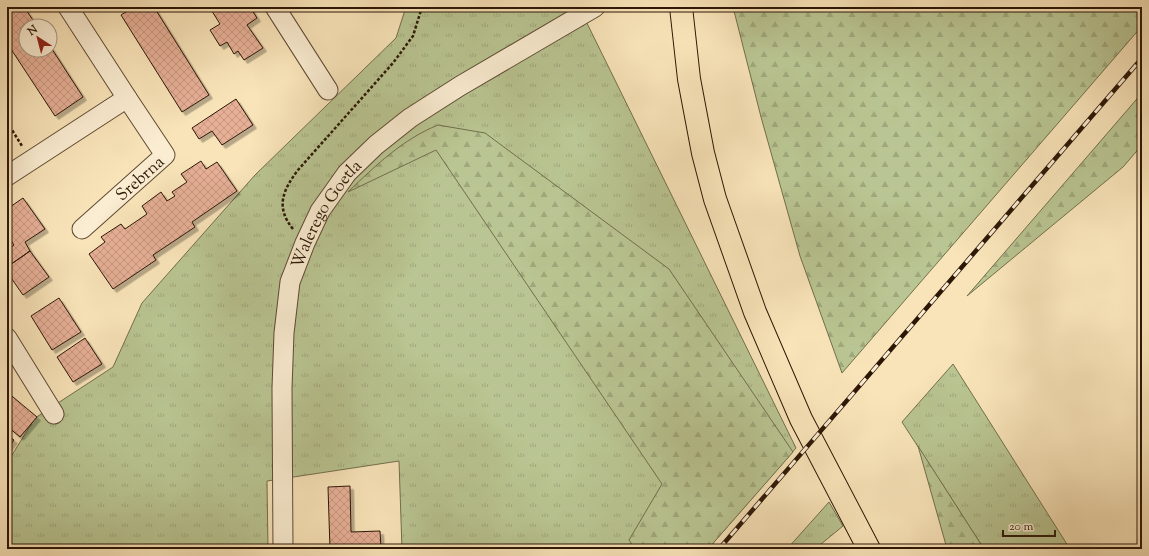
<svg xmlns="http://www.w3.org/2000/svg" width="1149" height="556" font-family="'Sorts Mill Goudy',serif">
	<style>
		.grass { fill: url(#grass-tufts); stroke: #726e4c }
		.forest { fill: url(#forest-firs); stroke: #726e4c }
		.building { fill: url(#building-cross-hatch); stroke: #2c1706; filter: url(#shadow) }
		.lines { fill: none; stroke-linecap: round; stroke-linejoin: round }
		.minor-casing { stroke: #5f4a33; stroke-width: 21 }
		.major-casing { stroke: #2c1706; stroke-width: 24 }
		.path { stroke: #2c1706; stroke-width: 2.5; stroke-dasharray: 3 2; stroke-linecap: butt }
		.minor { stroke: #fbedd2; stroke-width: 19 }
		.major { stroke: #f9e4b9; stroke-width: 22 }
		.rail-casing { stroke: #2c1706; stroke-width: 4.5 }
		.rail { stroke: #fbedd2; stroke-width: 3; stroke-dasharray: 9; stroke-linecap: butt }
		.labels { text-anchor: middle; stroke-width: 4; stroke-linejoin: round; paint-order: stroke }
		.street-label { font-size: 17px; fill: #2c1706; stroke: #fbedd2 }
	</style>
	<defs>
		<pattern id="grass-tufts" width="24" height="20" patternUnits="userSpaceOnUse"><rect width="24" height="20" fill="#b9c592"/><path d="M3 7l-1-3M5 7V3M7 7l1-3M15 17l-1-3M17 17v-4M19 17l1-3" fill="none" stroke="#9fa87c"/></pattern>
		<pattern id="forest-firs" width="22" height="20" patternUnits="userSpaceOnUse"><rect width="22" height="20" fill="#b9c592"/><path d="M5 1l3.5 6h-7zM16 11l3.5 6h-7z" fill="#9fa87c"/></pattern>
		<pattern id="building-cross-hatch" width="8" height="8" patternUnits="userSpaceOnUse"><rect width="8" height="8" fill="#e6af96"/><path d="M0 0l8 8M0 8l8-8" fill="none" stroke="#c59680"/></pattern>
		<filter id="shadow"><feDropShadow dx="3.5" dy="3.5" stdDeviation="0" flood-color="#0004"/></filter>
	</defs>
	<rect width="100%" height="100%" fill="#f9e4b9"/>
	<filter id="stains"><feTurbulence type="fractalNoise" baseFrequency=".005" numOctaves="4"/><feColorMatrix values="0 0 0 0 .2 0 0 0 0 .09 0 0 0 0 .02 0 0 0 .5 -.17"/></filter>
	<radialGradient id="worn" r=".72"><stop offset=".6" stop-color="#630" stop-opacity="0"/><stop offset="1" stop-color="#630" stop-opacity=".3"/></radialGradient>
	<path class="grass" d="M406,7H579L796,448L708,549H402L399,461L267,481L268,549H7V463L35,418L113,367L142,303L255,175L396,38Z
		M953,364L1070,549H984L902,422Z
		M829,502L843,526L815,549H787Z"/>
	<path class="forest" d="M733,7H1142V26L842,373L800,256L761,117Z
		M1142,93V145L1123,167L967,296Z
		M438,125L485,133L669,269L793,452L708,549H635L629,540L662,484L436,150L348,192C375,166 403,139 438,125Z
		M918,446L984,549H948L946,545Z"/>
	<path class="building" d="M7,7H24L37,26H26V50H50V46L83,97L55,116L7,43Z
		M134,7H154L209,95L182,112L121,15Z
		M211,7H250L257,18L247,25L263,48L244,60L238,51L234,54L227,42L220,46L210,30L220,24L210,8Z
		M236,99L253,125L222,145L212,131L199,139L192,128Z
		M201,161L206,169L217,162L237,191L192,222L195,227L153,255L156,260L113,289L89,254L105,242L101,237L121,224L125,229L147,214L142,206L161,192L167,201L175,196L172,192L187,182L181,174Z
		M23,198L45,229L25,242L30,251L7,267V250L14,245L7,235V209Z
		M30,251L49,277L23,295L7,272V267Z
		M59,298L81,332L52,350L31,316Z
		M85,338L102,364L73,382L57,357Z
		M7,392L37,417L20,437L7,426Z
		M7,435L14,440L7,449Z
		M350,486L351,532L380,531L381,549H330L328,487Z"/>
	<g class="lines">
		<g class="minor-casing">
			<g id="minor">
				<path d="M275,7L328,90"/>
				<path d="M7,176L127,98L68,7"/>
				<path id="s1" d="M82,229L165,155L127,98"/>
				<path d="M7,338L54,414"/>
				<path id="s2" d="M283,549L282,388L284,333L290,282L305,243L320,211L347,173L376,145L410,118L460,86L595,7"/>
			</g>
		</g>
		<g class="major-casing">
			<path id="major" d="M681,7L689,79L703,153L715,199L755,312L801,419L869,549"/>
		</g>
		<path class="path" d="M7,122L22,146
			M293,229C275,207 283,190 298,170L393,63L413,36L422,7"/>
		<use href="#minor" class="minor"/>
		<use href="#major" class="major"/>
		<g class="rail-casing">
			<path id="rail" d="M719,549L1142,58"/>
		</g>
		<use href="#rail" class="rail"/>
	</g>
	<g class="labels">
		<g class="street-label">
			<text dy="6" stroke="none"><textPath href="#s1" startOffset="77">Srebrna</textPath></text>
			<text dy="6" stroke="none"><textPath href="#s2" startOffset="345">Walerego Goetla</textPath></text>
		</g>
	</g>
	<rect width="1149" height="556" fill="none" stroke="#f9e4b9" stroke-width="24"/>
	<rect x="8" y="8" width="1133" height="540" fill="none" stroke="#2c1706" stroke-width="2"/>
	<rect x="12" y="12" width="1125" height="532" fill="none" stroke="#2c1706"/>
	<g transform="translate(38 38) rotate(324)"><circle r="19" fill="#fbedd2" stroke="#a89780"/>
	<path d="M0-3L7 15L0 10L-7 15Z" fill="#8f2418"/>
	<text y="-6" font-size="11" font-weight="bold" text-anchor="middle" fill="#2c1706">N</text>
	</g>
	<path d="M1003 530v6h52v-6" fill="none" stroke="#2c1706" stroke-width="2"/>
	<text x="1009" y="530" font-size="12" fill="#2c1706" stroke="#fbedd2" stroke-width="3" paint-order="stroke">20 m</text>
	<rect width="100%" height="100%" filter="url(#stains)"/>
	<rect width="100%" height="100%" fill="url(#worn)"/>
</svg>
